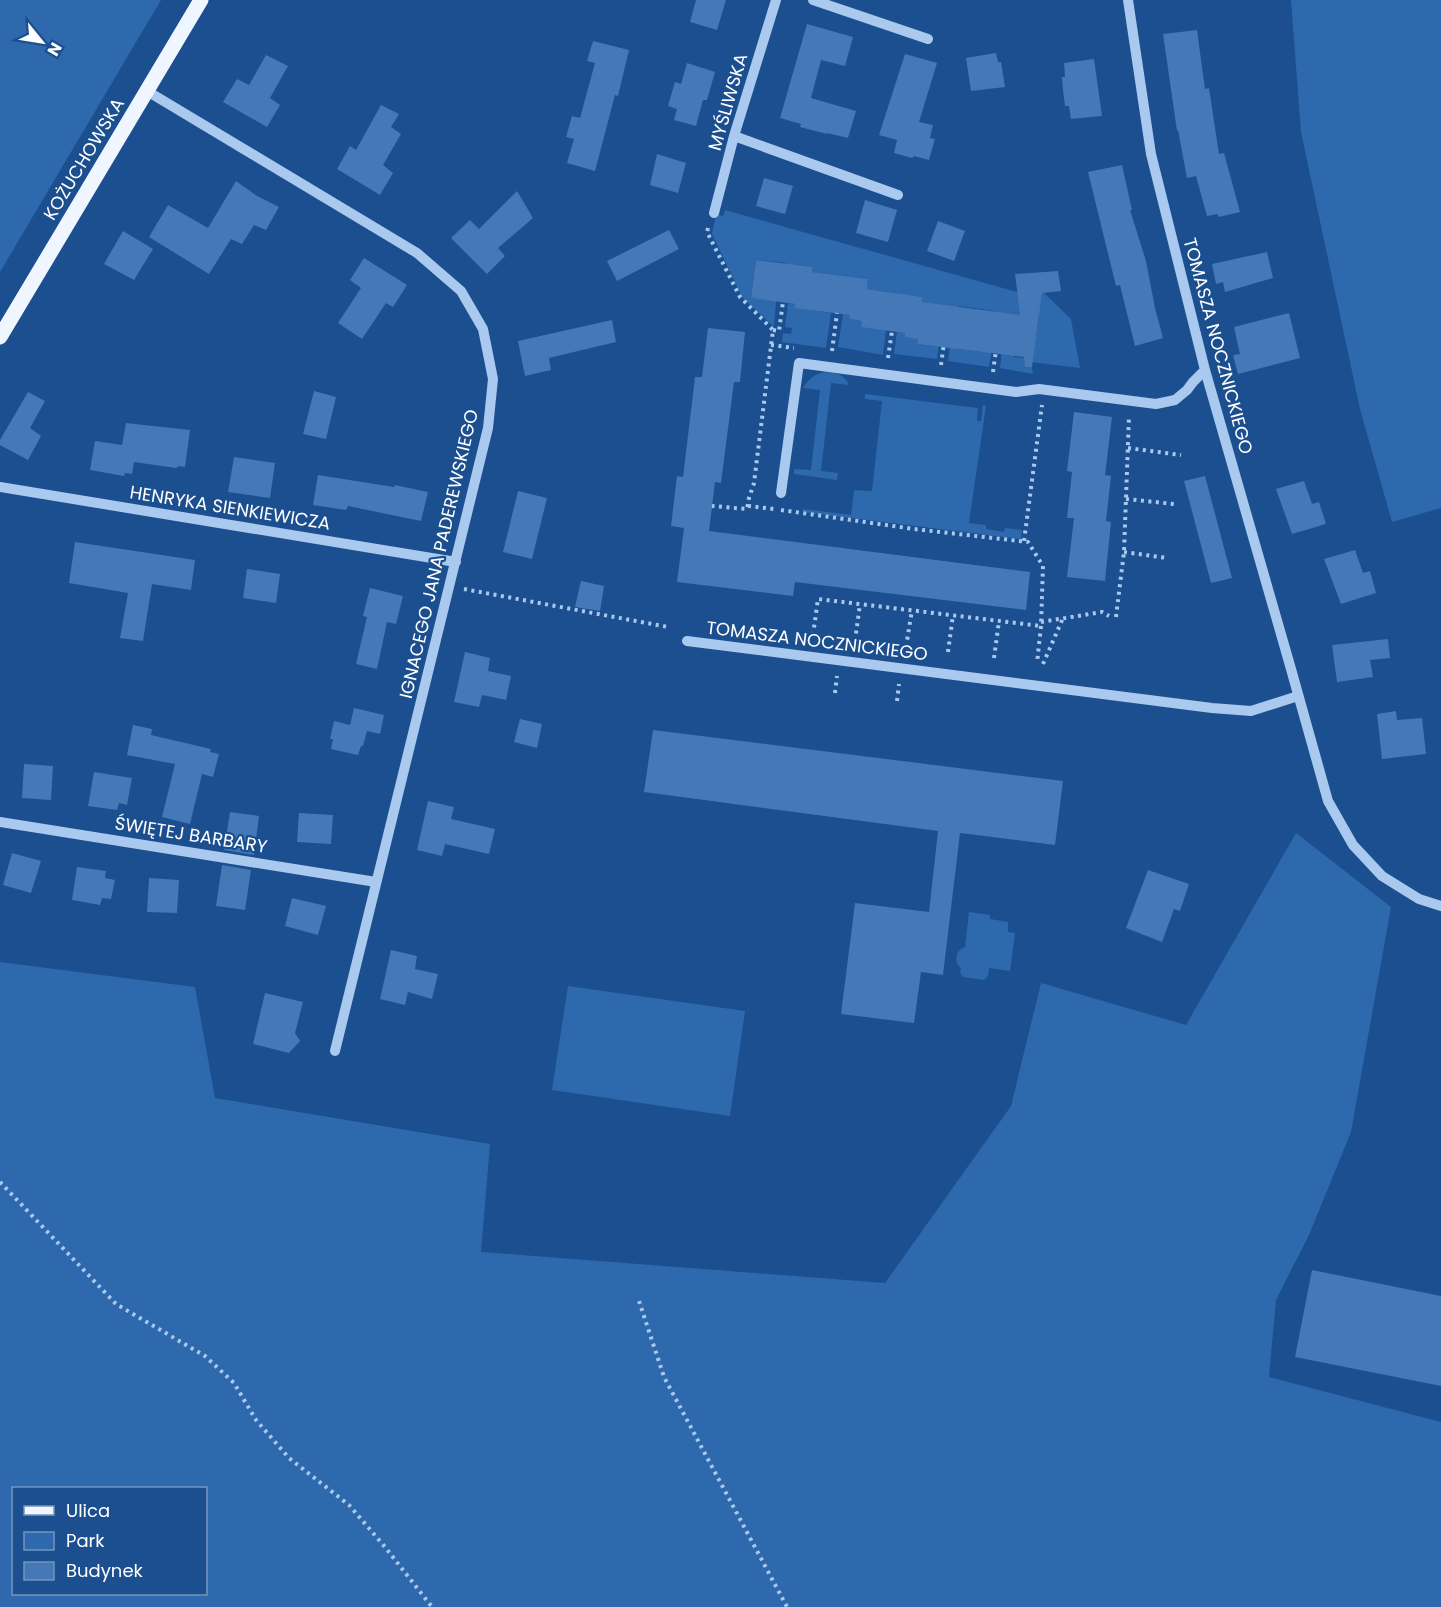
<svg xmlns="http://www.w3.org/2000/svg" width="1441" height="1607" font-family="Poppins,sans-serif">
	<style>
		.green { fill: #2e69ad; fill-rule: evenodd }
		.building { fill: #4478b7 }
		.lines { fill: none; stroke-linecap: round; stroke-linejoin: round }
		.path { stroke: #a9c9ee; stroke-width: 4; stroke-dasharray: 3 4.5; stroke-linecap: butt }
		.minor { stroke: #a9c9ee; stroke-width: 10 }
		.major { stroke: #f0f6ff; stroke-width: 15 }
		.labels { text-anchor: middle; stroke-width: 4.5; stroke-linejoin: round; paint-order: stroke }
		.street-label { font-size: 18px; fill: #fff; stroke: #1b4f8f }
	</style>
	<rect width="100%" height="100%" fill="#1b4f8f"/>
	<path class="green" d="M0,0H161L0,272Z
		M1291,0H1441V508L1392,522L1360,409L1301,132Z
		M725,210L1017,292L1027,294L1044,293L1071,319L1080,368L1031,362L1033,374L1000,368L1002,351L1015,352L1014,357L1027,358L1030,336H1036L1039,317L1021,320L993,311L959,306L958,311L922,302L923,297L907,295L906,299L896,293L867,289L868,279L812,272V267L796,265L795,270L785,268L786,263L756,260L751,298L776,301L774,327L742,297L712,234L716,214L723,216Z
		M788,303L795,304L794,307L831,313L826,348L782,342L783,333L791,334L792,328L785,327Z
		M843,314L850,315V319L862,321L886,330L883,355L838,347Z
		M897,331L906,332L918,339L917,344L932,346L939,343L937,359L894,354Z
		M950,344L958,349L983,352L984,348L992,349L989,367L948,361Z
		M827,372C837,373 845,375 849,385L831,383L821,471L838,473L837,480L794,474V469L811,470L820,390L803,388C809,378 816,373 827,372Z
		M865,394L978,408L977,421H981L983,405L986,406L969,523L986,525V529L1004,532L1005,528L1022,530L1021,539L803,512V509L851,515L854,490L872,491L882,401L865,399Z
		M1296,833L1391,907L1351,1132L1309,1235L1276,1300L1269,1377L1441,1422V1607H0V962L195,987L215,1098L490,1144L481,1252L885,1283L1011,1106L1041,983L1186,1025ZM14,1488H206V1594H14Z
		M969,912L990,915V919L1008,922V932L1015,933L1010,971L989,968L988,976L984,980L963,977L960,973L961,968L957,964C955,956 957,950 965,947Z
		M568,986L745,1011L730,1116L552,1090Z"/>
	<path class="building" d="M696,0H726L717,30L690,22Z
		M807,24L853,37L845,66L821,60L811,98L856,111L848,138L827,133V134L800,127L801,124L780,118Z
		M1197,30L1205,89L1209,88L1219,154L1224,153L1240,212L1219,217L1217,214L1207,216L1196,176L1187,178L1178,130L1177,131L1163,34Z
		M593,41L629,50L618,96L615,95L595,171L567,163L574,139L566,137L572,116L580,118L595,63L587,61Z
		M996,53L998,62H1001L1005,87L971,91L966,58Z
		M905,54L937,63L919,122L933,125L930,138L935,139L929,160L914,156L912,158L894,153L897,140L879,135Z
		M266,55L288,66L270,98L280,105L267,127L223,102L237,79L249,85Z
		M1094,59L1102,116L1071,119L1069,106H1065L1063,90L1062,77H1065L1064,63Z
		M687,63L715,72L707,100H703L696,126L674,120L677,109L668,106L675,82L681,84Z
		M381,105L399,114L391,127L401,134L383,165L393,173L380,195L337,169L350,146L356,150Z
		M657,154L686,163L678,193L650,185Z
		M1122,165L1132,210H1130L1146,261L1155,308L1163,338L1135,346L1120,285L1116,286L1088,172Z
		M764,178L793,186L785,214L756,206Z
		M236,181L257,196L279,207L266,230L254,225L242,244L231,239L209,274L149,237L168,205L208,228Z
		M517,191L533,218L498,248L505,256L487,274L451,238L470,220L479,229Z
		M865,200L897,210L888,242L856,233Z
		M938,221L965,231L954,261L927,251Z
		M669,230L679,249L617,281L607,261Z
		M123,231L153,249L134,280L104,264Z
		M1267,252L1273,278L1225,292L1223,282L1216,284L1212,264Z
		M364,258L407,285L393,307L386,303L362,339L338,323L361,288L350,280Z
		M756,260L812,267V272L868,279L867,289L923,297L922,302L1020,315L1015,274L1058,271L1061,291L1042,293L1032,367H1025L1024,357L917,344L918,339L905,337V333L861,327L862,321L850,319V315L794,308L795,304L751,298Z
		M1289,313L1300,358L1238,374L1233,355L1240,354L1234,327Z
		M612,320L616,342L549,358L551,370L525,376L518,341Z
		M708,328L745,332L740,382H734L721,483L715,482L709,531L1030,572L1026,610L795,582L793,596L677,582L684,528L671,526L677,476L683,477L695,377H702Z
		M314,391L336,397L326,439L303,434Z
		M28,392L45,401L30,428L41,436L28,460L0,445V440Z
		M1074,412L1112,417L1105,475L1111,476L1106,521L1111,522L1105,581L1067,577L1074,518H1067L1072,472L1067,471Z
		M126,423L190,430L185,467L179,466L176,468L134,462L132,474L125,473L124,476L90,470L95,441L122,445Z
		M234,457L275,463L270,498L228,492Z
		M318,475L394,487L395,485L428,492L421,521L348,506L346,510L313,505Z
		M1205,476L1232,578L1211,583L1184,481Z
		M1304,481L1312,504L1319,502L1326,524L1292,534L1276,489Z
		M518,491L547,498L532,559L503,552Z
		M75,542L195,560L191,590L152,584L143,641L120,638L128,593L69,583Z
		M1355,550L1363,573L1370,571L1376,593L1341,604L1324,559Z
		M247,569L280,574L276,603L243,598Z
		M581,581L604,586L600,611L575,607Z
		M370,588L403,596L396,624L387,622L377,669L356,664L367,617L363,616Z
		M1388,639L1390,658L1370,660L1373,677L1337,682L1332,645Z
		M465,652L490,658L488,671L511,676L506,700L482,695L479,707L454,702Z
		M354,708L384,715L380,734L367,731L363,746H361L358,755L331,749L333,739H330L334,721L350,725Z
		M1396,711L1397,720L1422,718L1426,754L1382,759L1377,714Z
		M520,719L542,724L537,748L514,742Z
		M133,725L152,729L151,735L211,749L210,752L219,754L213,777L202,774L190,824L162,817L175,764L127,755Z
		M653,730L1063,781L1055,845L960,833L943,975L921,972L914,1023L841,1014L855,903L929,912L938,831L644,792Z
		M24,764L53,766L51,800L22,798Z
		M94,772L132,778L127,805L119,803L117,810L88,806Z
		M428,801L454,807L451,819L495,829L489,854L445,844L442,856L417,850Z
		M230,812L259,816L254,855L224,850Z
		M299,813L333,815L331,844L297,842Z
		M12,853L41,861L31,893L3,885Z
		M222,865L251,870L245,910L216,906Z
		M77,867L106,871L105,878L115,880L111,899L102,898L100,905L72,900Z
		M1148,870L1189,884L1180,911L1174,909L1162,942L1126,928Z
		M149,878L179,880L177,913L147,912Z
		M292,898L326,906L318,935L285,926Z
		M391,950L417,956L415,969L438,974L432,999L408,992L405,1005L380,999Z
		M265,993L303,1002L295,1033L300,1041L289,1053L253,1044Z
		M1312,1270L1441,1296V1386L1295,1357Z"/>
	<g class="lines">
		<path class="path" d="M708,228L707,232L740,297L773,330L754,483L749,498L747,509L712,506
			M773,330L779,331L783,302
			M771,345L794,348
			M832,351L837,313
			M888,358L892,331
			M941,365L944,343
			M993,372L996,350
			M1128,448L1181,455
			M1126,499L1174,504
			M748,506L774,509
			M781,510L914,529L1028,542L1043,566L1041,626L1037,663
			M1024,541L1042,405
			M1124,552L1167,558
			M464,589L668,627
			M1116,617L1124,552L1129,416
			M1041,622L1102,612L1109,616
			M813,635L818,599L1041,626
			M855,641L860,604
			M906,647L912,610
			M948,652L953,615
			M994,658L999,621
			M1043,664L1063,618
			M835,693L837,676
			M897,701L899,684
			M0,1182L116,1304L205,1356L234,1383L256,1420L289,1458L349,1505L385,1547L432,1607
			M639,1301L664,1377L787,1607"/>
		<path class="minor" d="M813,0L928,39
			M1128,0L1151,154L1205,370L1291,669L1328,801L1353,845L1382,876L1419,899L1441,906
			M147,91L417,253L461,291L483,329L493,379L488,428L335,1051
			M734,136L898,195
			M714,213L734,136L776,0
			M0,487L456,562
			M781,493L799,363L1016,392L1039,389L1156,404L1175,400L1187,390L1193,382L1205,370
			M687,641L1212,708L1251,711L1298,696
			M0,822L376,882"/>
		<path class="major" d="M0,337L201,0"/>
	</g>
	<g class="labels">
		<g class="street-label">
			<text transform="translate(728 102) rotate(-74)" y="6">MYŚLIWSKA</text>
			<text transform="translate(84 159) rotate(-59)" y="6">KOŻUCHOWSKA</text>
			<text transform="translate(1218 346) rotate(75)" y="6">TOMASZA NOCZNICKIEGO</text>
			<text transform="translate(230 508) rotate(9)" y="6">HENRYKA SIENKIEWICZA</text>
			<text transform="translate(439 554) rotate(-77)" y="6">IGNACEGO JANA PADEREWSKIEGO</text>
			<text transform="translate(817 641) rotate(7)" y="6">TOMASZA NOCZNICKIEGO</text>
			<text transform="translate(191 835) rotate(9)" y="6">ŚWIĘTEJ BARBARY</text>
		</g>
	</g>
	<rect x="12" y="1487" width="195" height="108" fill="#1b4f8f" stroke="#7695bc" stroke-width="1.5"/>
	<rect x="24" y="1506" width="30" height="9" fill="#f0f6ff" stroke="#7695bc" stroke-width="1.5"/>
	<text x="66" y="1517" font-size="18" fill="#ffffff">Ulica</text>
	<rect x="24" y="1532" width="30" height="18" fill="#2e69ad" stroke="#7695bc" stroke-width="1.5"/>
	<text x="66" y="1547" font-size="18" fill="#ffffff">Park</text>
	<rect x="24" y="1562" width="30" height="18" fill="#4478b7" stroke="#7695bc" stroke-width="1.5"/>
	<text x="66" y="1577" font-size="18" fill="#ffffff">Budynek</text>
	<g transform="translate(42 42) rotate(120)" stroke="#1b4f8f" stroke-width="4.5" paint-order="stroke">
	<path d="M0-4.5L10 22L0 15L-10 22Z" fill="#ffffff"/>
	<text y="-9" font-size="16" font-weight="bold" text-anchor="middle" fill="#ffffff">N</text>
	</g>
</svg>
